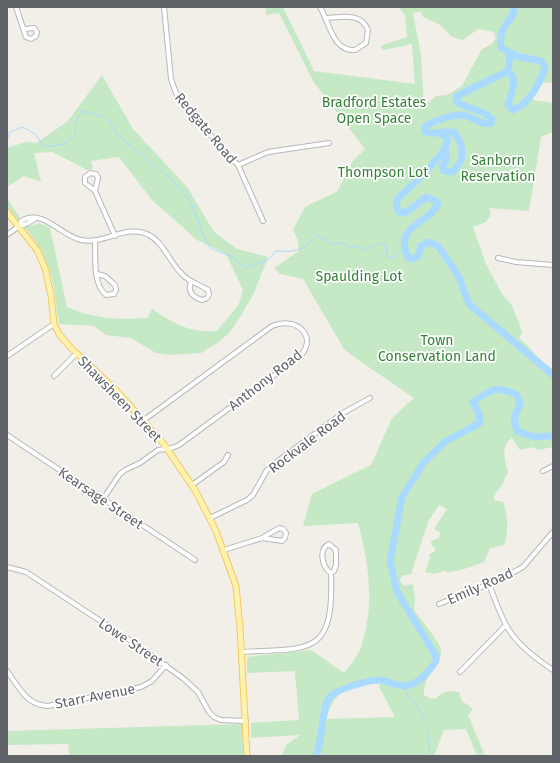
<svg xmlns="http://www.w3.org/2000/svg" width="560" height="763" font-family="'Fira Sans',sans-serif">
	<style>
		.green { fill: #c5e8c5; fill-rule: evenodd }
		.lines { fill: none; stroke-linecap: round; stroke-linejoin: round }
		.stream { stroke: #aadaff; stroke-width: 1 }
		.river { stroke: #aadaff; stroke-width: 7 }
		.minor-casing { stroke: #b5b8bc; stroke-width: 6 }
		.major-casing { stroke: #f2c960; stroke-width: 7 }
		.minor { stroke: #fff; stroke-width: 4 }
		.major { stroke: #fff2af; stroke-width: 5 }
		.labels { text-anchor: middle; stroke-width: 3.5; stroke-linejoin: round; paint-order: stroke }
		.park-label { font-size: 14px; fill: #348238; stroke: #fff }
		.street-label { font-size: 14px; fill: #5f6368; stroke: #fff }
	</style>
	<rect width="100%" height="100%" fill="#f1efe8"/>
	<path class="green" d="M266,7H283L314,71L415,84L412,44L383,50L380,46L407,37L405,15L398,7H553V83L544,82C538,87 535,93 533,100L553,103V132L541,137L529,211L489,208L491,215L486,222L473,227L486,264L502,294L511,304L520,325L522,333L519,338C531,348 540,362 553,369V447L538,450L532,447L520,450L512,438C500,446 505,461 508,472C505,477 504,481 502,485C499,491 494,492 494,500L503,502C508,516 509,531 504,545L490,548L484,562C474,565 453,575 444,571L435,574L425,572L430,558L429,554L435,551V548L432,546L431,541L439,538L440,532L434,529L447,509L439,505L428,522L411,574L401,576L400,581L404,586L413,584L415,600L414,609C419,618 438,640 440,647C446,664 422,674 424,695L432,699L437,698C443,690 450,691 459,692L462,701L473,709L468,715L485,756H477L466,729L444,730L434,756H282L286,745L300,735L251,738V723L299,720L295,671L247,673V657L311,650L344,673C350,665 358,656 361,647C375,606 369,564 358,523L303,526L312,494L371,465L392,418L414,398L357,359L344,349L303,279L280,274L274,268L299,251L298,240L293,230L305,207L338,191L352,162L365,149L313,81L279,13L266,15ZM421,11L423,17L440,25L452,37L463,40L478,29L493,32L496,38L492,44L482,49L462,86L447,95L436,96L424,106L421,55L413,13ZM375,680H382L379,687L395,717L326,719C334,691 348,686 375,680Z
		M102,75L133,129L187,187L214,232L237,249L268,257L254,293L240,317L230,332L219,342L201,353L169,355L156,353L131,338L106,335L94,326L59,324C56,310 56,296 53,283C45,248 30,233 7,207V198L20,218L30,226L39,223L50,228L67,307C95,319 117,320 147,318L152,309C172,323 192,334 217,331L239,304L243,290L226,254L197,240L152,200L119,157L91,161L93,169L87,170L53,152L34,153L41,182L24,176L7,187V148L26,142L36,143L67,122Z
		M242,724L243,756H69L68,744L7,745V731Z"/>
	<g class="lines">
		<path class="stream" d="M7,140L10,132L23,127L35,134L45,147L65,144L75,135L76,120L83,111L106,117L118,135L172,180L191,202L203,235L210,248L233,257L244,268L267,261L276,251C297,252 302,251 317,235L333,244L342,243L352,247L357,246L367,250L379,243L386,244L387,257L394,258L398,252L406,251
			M402,686C409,699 420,708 426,721
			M427,726L430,753L429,756"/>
		<path class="river" d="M514,7C516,20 497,24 501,48L520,57L541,61L545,68C540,82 529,105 513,110L508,105C511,93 519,79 508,71L457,96L456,101C467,110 481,108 492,119L491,123C481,127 471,114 461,115C450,115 433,121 425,127V132C435,136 445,129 455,133C464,147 466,160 452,172L444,171L442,166L446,162V152H443L423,175L399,197C395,201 396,207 399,212L405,213L426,197L436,201L438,204C429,225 393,224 408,257L413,259L418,256L421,246L429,242L439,247L459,277L469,304L553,375
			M508,71L510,53
			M441,133L448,139L444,151
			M316,756C323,740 321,709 330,697C336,689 369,680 379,680C389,681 400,688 409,685C419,683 431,669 436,661V656L397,592L390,561L402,497L424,462L446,441L480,423L479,414L473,402C491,389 497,385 517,395L520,404L514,418L517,431L534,437L553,436"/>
		<g class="minor-casing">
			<path id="minor" d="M16,7L26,37L31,39L36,36L37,32L34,28L24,29
				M164,7L171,79L176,93L183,105L238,165L263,221
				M320,7C329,22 333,52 355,50L366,43L368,30C361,12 341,17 326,18
				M238,165L268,152L329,143
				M95,191L85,183V177L90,173L96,174L98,178L95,191L115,236
				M19,226L26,224L35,219
				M7,235L19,226L21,221C43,208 61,236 81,240C105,245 127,223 149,235C164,243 170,263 182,274C189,282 199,284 208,290L209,294L207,298L202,300C193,297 187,292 191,282
				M95,241C96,258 92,283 106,295L114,294L116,290L115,285L105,276L97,274
				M498,258L516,262L553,265
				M7,356L54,324
				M54,376L77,353
				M7,435L195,560
				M543,471L553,466
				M192,485L224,462L228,455
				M103,499L120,474L125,470L140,463L158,450L172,448L179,445L299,357C319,339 298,315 272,326L144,420
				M210,518L247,500L253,495L267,470L278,461L343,413L370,398
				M224,550L262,538L282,541L285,538L286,533L283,529L279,528L262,538
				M7,567L26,572L137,645L184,679L198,692L209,712L214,717L221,720L246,721
				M489,584C495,599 500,616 509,630C519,646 538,660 553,670
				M439,604L499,580L523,567L553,532
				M242,652C312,648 334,656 331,573L334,571L336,565V550L329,544C318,549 322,567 331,573
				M7,671C19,687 26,705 48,706L141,687L152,681L166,665
				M460,672L506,625"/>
		</g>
		<g class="major-casing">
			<path id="major" d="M7,212L37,250L45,268L51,295L54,324L59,334L71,348L116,390L163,443L195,490L216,531L236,586L240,628L247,756"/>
		</g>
		<use href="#minor" class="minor"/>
		<use href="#major" class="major"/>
	</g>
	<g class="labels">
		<g class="park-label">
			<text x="374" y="107">Bradford Estates<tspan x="374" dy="16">Open Space</tspan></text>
			<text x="498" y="165">Sanborn<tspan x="498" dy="16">Reservation</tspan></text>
			<text x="383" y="177">Thompson Lot</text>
			<text x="359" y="281">Spaulding Lot</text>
			<text x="437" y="345">Town<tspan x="437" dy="16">Conservation Land</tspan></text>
		</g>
		<g class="street-label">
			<text transform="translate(206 128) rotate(50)" y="5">Redgate Road</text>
			<text transform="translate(265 380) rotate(-38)" y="5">Anthony Road</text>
			<text transform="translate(120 399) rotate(46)" y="5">Shawsheen Street</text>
			<text transform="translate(307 442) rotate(-37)" y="5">Rockvale Road</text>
			<text transform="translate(101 498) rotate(34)" y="5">Kearsage Street</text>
			<text transform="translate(480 586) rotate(-24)" y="5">Emily Road</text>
			<text transform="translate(131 642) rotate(34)" y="5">Lowe Street</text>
			<text transform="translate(95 696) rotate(-11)" y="5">Starr Avenue</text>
		</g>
	</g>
	<rect width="560" height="763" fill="none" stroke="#5f6368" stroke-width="16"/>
</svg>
